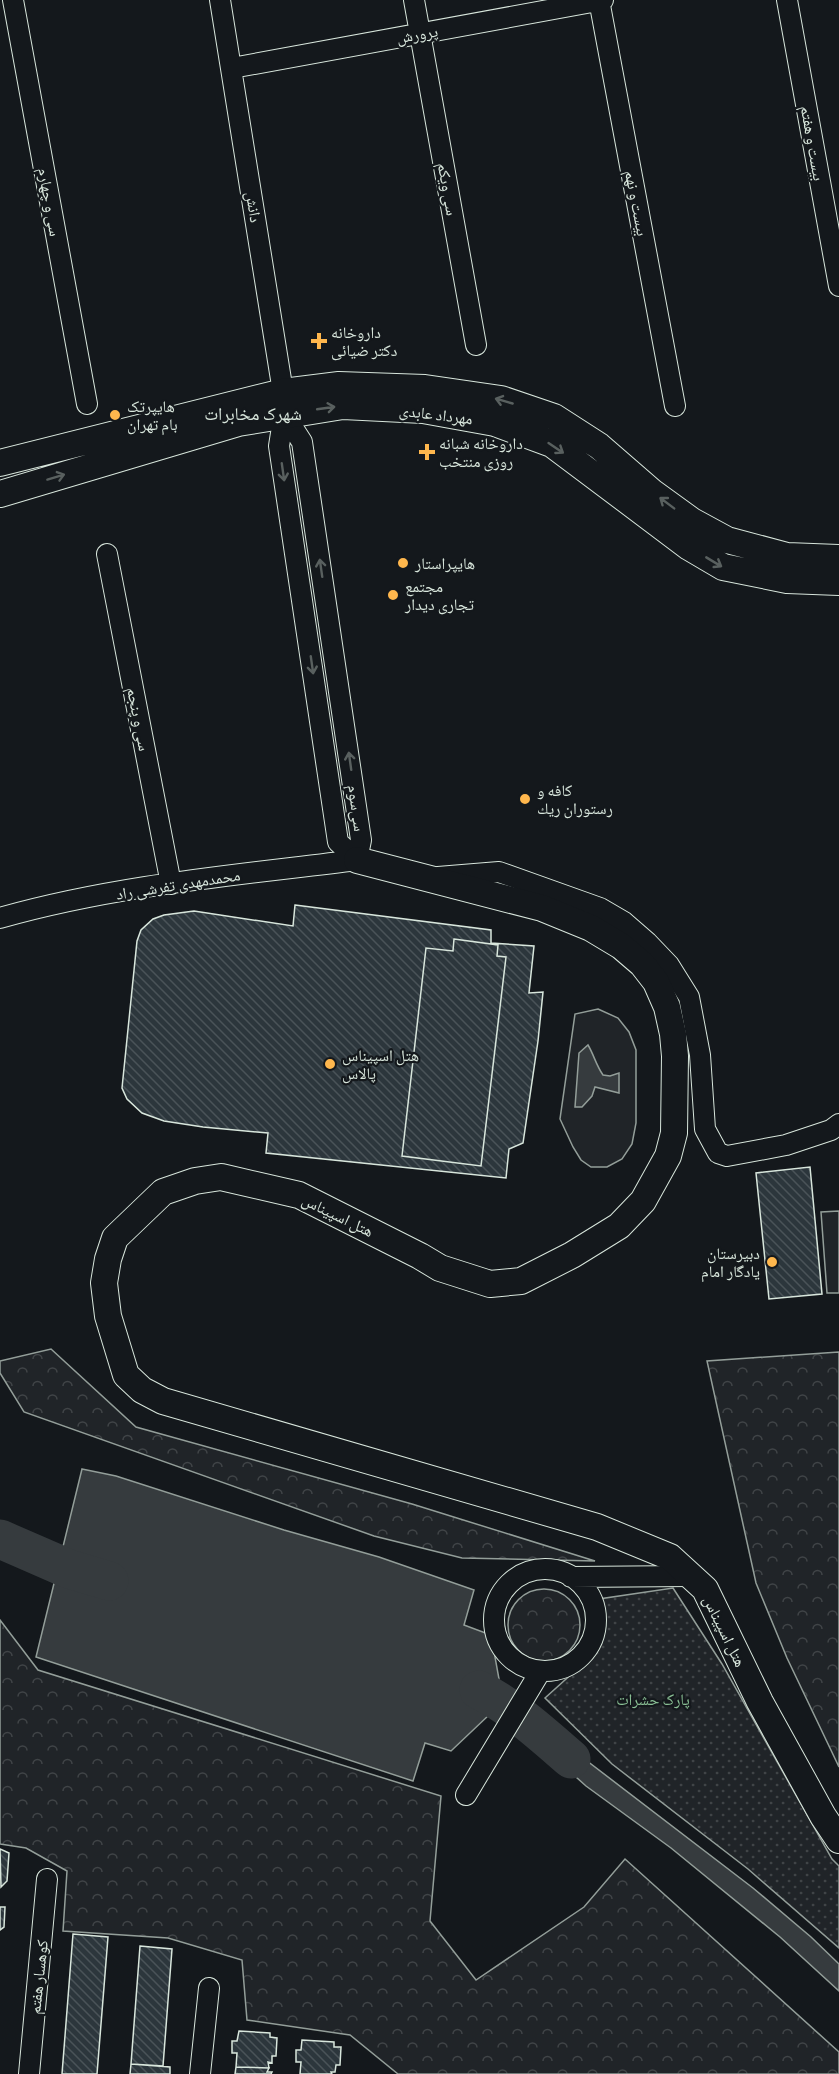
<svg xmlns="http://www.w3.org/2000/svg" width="839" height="2074" font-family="Commissioner,'Noto Naskh Arabic',sans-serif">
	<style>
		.grass { fill: #202428; stroke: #939e99; stroke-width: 1.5 }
		.forest { fill: url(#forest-crowns); stroke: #939e99; stroke-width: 1.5 }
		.park { fill: url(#park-dots); stroke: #939e99; stroke-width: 1.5 }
		.water { fill: #363b3e; stroke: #939e99; stroke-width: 1.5 }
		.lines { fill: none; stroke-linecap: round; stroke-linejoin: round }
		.river { stroke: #363b3e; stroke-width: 39 }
		.building { fill: url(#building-back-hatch); stroke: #d8e6dc; stroke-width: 1.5 }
		.minor-casing { stroke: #d8e6dc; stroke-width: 22 }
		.tertiary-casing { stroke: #d8e6dc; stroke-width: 28 }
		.minor { stroke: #14181c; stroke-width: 20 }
		.tertiary { stroke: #14181c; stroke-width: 26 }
		.oneway { stroke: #59605f }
		.poi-dot { fill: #ffb74d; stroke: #14181c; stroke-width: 2 }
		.labels { text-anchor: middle; stroke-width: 4.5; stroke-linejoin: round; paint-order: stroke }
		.street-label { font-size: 16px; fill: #d8e6dc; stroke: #14181c }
		.poi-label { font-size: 16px; fill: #d8e6dc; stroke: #14181c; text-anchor: start }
		.park-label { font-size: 16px; fill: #8ac095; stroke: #14181c }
		.neighbourhood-label { font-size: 18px; fill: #d8e6dc; stroke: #14181c }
	</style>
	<defs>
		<pattern id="forest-crowns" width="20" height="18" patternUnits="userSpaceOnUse" patternTransform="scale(1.5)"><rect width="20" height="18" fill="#202428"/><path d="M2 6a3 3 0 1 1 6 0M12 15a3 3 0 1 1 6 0" fill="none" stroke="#404447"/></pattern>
		<pattern id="park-dots" width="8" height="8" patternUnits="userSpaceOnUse" patternTransform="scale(1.5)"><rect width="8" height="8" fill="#202428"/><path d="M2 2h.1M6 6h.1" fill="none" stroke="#404447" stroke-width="1.8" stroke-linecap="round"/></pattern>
		<pattern id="building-back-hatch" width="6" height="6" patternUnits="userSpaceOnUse" patternTransform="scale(1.5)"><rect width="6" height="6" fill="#2c363c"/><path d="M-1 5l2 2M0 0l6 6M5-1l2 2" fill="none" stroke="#4a5358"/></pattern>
	</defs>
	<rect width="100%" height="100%" fill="#14181c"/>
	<path class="grass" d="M598,1009L618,1018L629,1032L636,1050V1123L632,1144L622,1159L607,1167H591L581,1160L573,1147L560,1119L575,1014Z
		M839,1211V1293H827L821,1212Z"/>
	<path class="forest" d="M51,1349L136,1427L412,1504L595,1561L462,1558L374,1536L24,1412L0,1373V1361Z
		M839,1352V1767L787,1658L756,1583L707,1361Z
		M508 1625a36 36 0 1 1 72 0a36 36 0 1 1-72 0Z
		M0,1620L38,1670L441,1796L430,1921L476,1980L584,1907L625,1859L839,2052V2074H398L350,2035L247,2020L242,1960L168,1938L63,1931L67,1871L26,1848L0,1844Z"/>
	<path class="park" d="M673,1588L722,1664L832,1859L839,1866V1948L748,1869L612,1764L545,1698L586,1661L602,1636L599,1599Z"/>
	<path class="water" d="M588,1045C594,1055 596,1065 603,1075L610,1076L619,1073V1093L595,1087L592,1096L582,1107H575L579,1053Z
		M82,1469L116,1476L284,1530L379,1557L474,1590L464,1625L491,1635L501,1690L514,1696L506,1719L490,1714L451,1751L425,1743L413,1781L36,1657Z
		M540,1715L578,1754L753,1888L811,1937L839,1964V1991L780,1937L671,1848L586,1786L526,1732Z"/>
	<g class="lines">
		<path class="river" d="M0,1539L69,1569L109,1581
			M479,1690C514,1708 542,1734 571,1759"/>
	</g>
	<path class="building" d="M295,905L491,930V943L534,946L529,993L543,992L538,1041L523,1143L509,1149L506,1178L266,1153L268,1133L203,1127L164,1121L142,1113L127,1099L122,1088L137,941L141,930L153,919L164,915L194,911L293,926Z
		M454,939L498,945L497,956L506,957L481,1166L402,1156L426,948L453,951Z
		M810,1167L822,1294L769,1299L756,1173Z
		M0,1849L9,1853L7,1881L1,1887Z
		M0,1907H5L4,1927L0,1930Z
		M73,1934L108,1937L97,2074H62Z
		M140,1946L172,1949L163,2066L131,2064Z
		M239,2031L270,2033V2037L277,2038L276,2056H272V2063L268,2062L269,2068L236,2067L237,2053H232V2041H237Z
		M302,2040L334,2042V2047H341L340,2065H336L335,2072H331L332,2074H300L301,2062H296V2050H301Z
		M131,2064L170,2067V2074H130Z
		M236,2067L269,2068L267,2072H272L271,2074H235Z"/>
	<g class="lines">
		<g class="minor-casing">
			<path id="minor" d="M13,0L87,404
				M220,0L283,392L284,414L279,446L338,842L357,860
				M414,0L476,345
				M599,0L675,406
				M787,0L839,286
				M232,68L603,0
				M284,414L302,442L361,840L357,860
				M107,554L171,884
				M438,877L499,872L600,908L624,922L647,942L669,965L689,997L700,1055L705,1129L718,1153L727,1156L786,1145L831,1130L839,1124
				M0,918C116,885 238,875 357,860
				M494 1620a51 51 0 1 1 102 0a51 51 0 1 1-102 0Z
				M571,1577L690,1576
				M466,1795L540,1672
				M29,2074L47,1879
				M200,2074L209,1988"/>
		</g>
		<g class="tertiary-casing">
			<path id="tertiary" d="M0,463L283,392L339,385L425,388L501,399L554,417L599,446L652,492L692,521L727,540L787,556L839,558
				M0,494L238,423L343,406L423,410L495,423L552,444L689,547L723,567L787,580L839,582
				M357,860L542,908L591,928L621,946L642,964L656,982L667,1007L673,1034L675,1056L674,1133L668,1156L643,1201L619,1226L572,1255L521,1281L490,1284L440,1268L420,1256L299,1195L221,1177L195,1181L163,1192L115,1238L108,1259L104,1283L108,1316L126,1375L142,1390L163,1401L597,1527L670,1557L705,1589L760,1702L823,1816L839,1840"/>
		</g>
		<use href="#minor" class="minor"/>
		<use href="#tertiary" class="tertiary"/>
	</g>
	<defs><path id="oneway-shaft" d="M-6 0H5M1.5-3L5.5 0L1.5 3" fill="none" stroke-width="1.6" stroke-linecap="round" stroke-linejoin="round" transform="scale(1.5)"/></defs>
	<g class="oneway">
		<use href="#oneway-shaft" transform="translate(504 401) rotate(-164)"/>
		<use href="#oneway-shaft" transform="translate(326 408) rotate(-8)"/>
		<use href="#oneway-shaft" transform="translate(556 448) rotate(34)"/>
		<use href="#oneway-shaft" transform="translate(283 472) rotate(82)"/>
		<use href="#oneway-shaft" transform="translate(56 477) rotate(-17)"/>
		<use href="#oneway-shaft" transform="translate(667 503) rotate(-143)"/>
		<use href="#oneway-shaft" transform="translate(714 562) rotate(31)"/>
		<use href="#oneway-shaft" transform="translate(321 568) rotate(-98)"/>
		<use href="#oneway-shaft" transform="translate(312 665) rotate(82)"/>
		<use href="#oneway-shaft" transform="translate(350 761) rotate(-98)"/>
	</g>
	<g class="poi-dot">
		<path d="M316 332h6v6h6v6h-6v6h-6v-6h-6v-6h6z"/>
		<circle cx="115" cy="415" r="6"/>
		<path d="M424 443h6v6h6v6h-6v6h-6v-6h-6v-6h6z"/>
		<circle cx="403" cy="563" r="6"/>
		<circle cx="393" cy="595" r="6"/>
		<circle cx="525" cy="799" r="6"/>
		<circle cx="330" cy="1064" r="6"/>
		<circle cx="772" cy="1262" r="6"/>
	</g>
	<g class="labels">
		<g class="street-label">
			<text transform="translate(417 34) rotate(-10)" y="6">پرورش</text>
			<text transform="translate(813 143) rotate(80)" y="6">بیست و هفتم</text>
			<text transform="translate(448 189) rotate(80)" y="6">سی ویکم</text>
			<text transform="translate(50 202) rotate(80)" y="6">سی و چهارم</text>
			<text transform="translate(637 203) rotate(79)" y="6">بیست و نهم</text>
			<text transform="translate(254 207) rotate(81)" y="6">دانش</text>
			<text transform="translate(436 414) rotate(7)" y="6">مهرداد عابدی</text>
			<text transform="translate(139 719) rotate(79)" y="6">سی و پنجم</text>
			<text transform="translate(357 808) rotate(82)" y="6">سی‌سوم</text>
			<text transform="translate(178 884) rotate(-9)" y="6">محمدمهدی تفرشی راد</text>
			<text transform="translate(338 1215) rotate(26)" y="6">هتل اسپیناس</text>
			<text transform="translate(725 1631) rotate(64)" y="6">هتل اسپیناس</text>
			<text transform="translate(38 1977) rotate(-84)" y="6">کوهسار هفتم</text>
		</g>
		<g class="poi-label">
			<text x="331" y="338">داروخانه<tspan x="331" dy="18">دکتر ضیائی</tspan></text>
			<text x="127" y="412">هایپرتک<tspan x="127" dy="18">بام تهران</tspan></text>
			<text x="439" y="449">داروخانه شبانه<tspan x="439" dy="18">روزی منتخب</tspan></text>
			<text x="415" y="569">هایپراستار</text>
			<text x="405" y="592">مجتمع<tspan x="405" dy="18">تجاری دیدار</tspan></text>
			<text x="537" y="796">كافه و<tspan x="537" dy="18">رستوران ريك</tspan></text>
			<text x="342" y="1061">هتل اسپیناس<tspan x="342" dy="18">پالاس</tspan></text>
			<text x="760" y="1259" text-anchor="end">دبیرستان<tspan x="760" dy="18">یادگار امام</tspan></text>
		</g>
		<g class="park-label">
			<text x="653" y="1705">پارک حشرات</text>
		</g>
		<g class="neighbourhood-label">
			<text x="253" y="420">شهرک مخابرات</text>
		</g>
	</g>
</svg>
